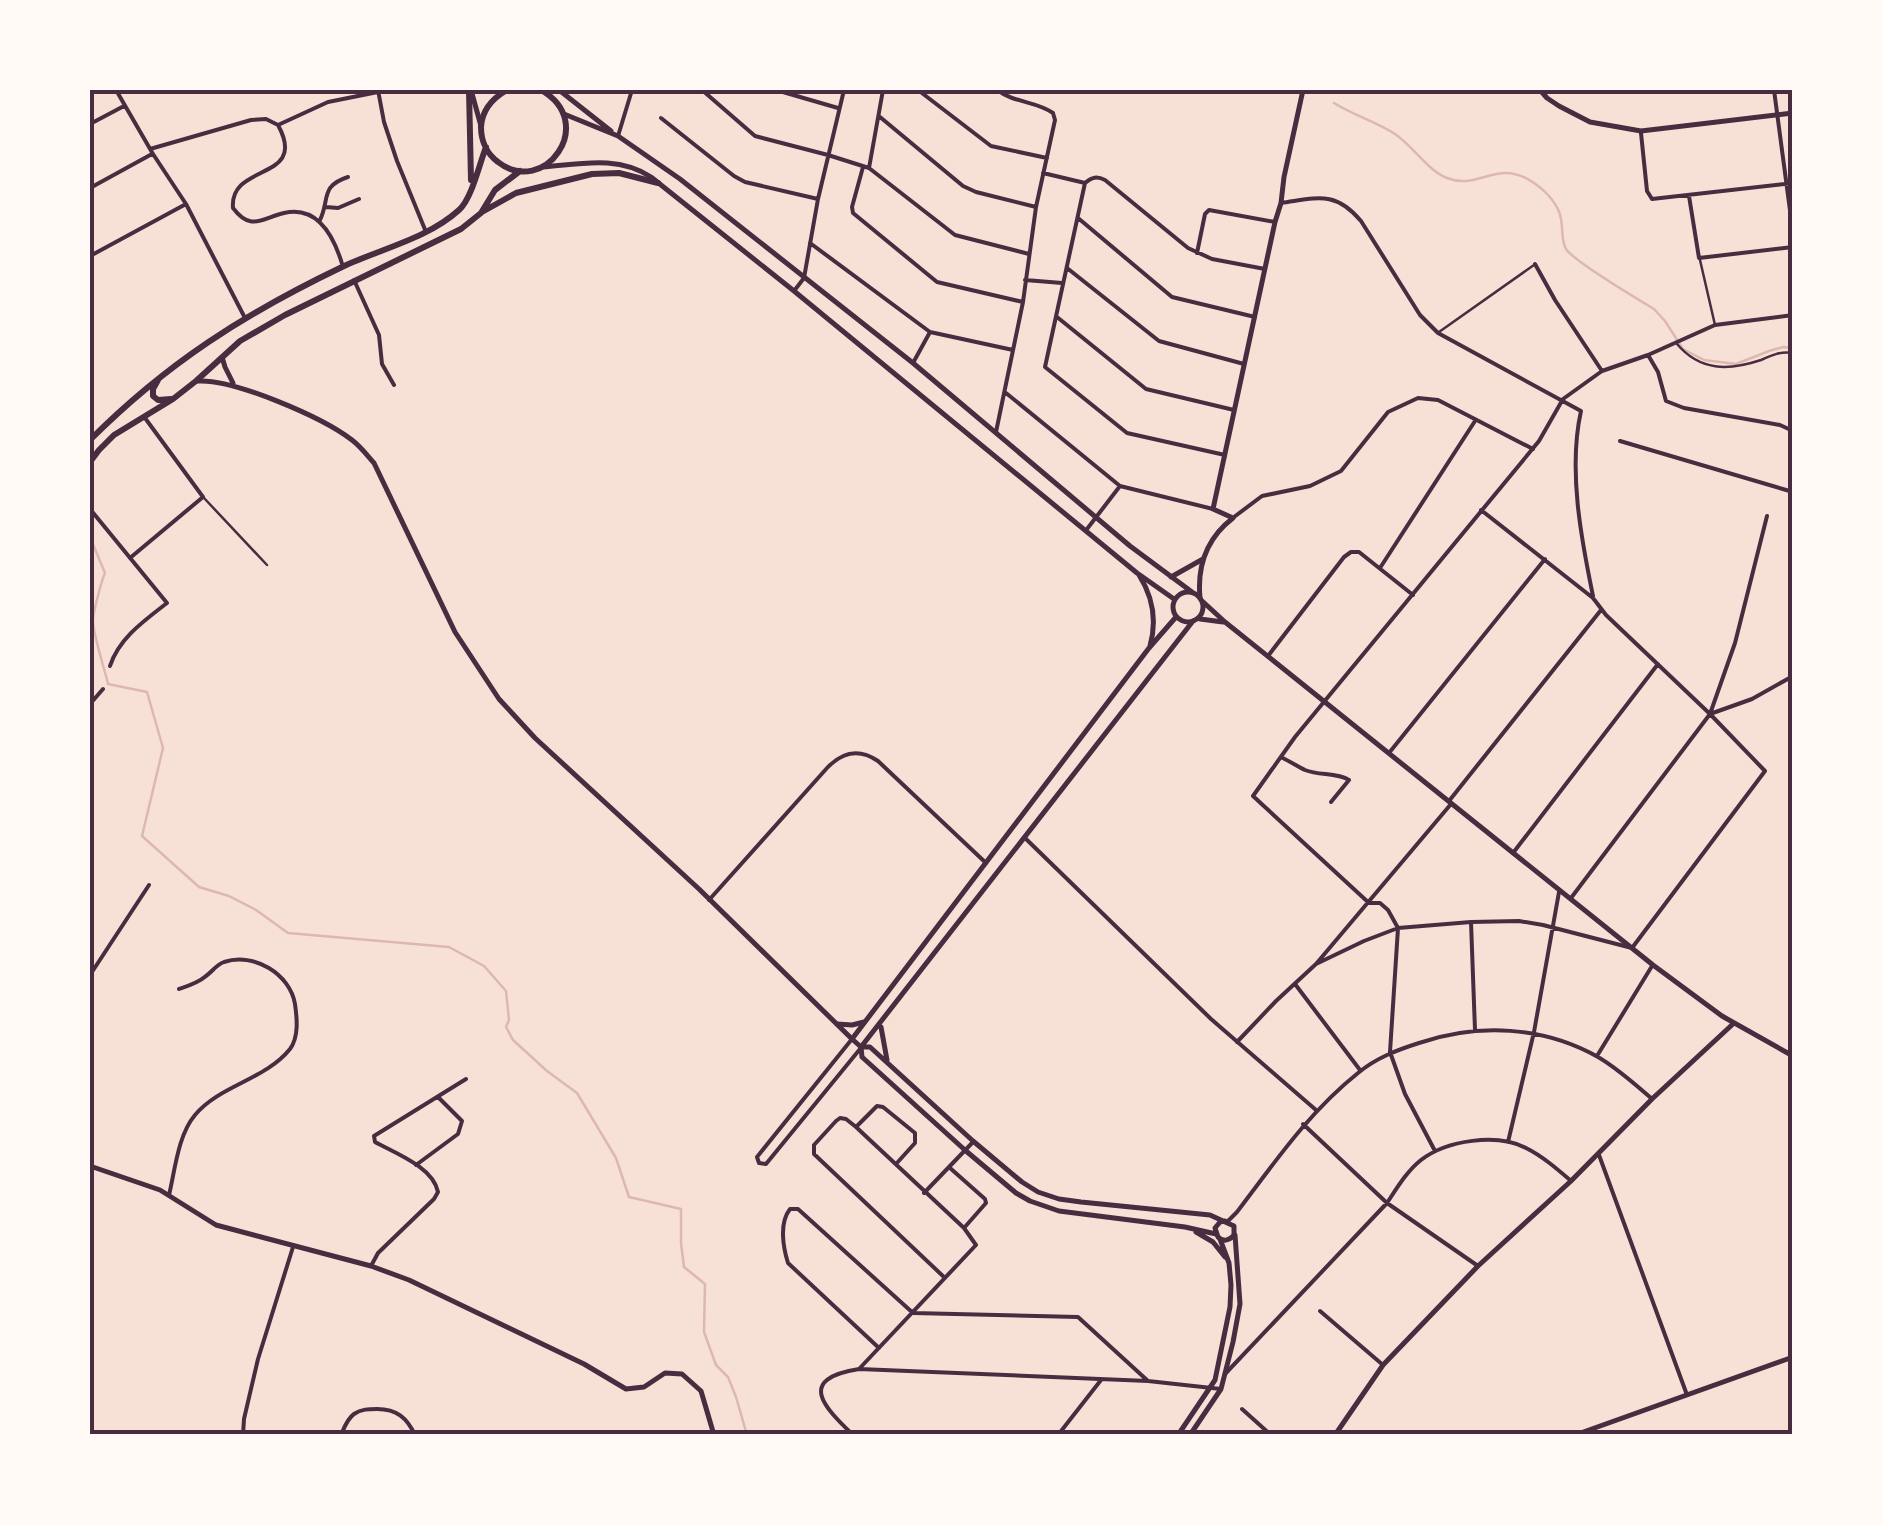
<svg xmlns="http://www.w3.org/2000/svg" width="1883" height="1525" font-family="'IBM Plex Sans',sans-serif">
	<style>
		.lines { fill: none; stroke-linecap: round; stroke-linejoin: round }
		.stream { stroke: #dcb8b0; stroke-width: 2.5 }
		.service { stroke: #4a2c40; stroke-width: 2.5 }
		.pedestrian { stroke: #4a2c40; stroke-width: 2.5 }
		.minor { stroke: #4a2c40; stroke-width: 4 }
		.tertiary { stroke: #4a2c40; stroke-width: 5 }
		.secondary { stroke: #4a2c40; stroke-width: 5 }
		.primary { stroke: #4a2c40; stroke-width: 6 }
		.neatline { fill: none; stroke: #4a2c40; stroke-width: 4 }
	</style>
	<rect width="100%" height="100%" fill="#f7e1d7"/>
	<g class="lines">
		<path class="stream" d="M1334,103C1353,115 1377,122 1395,134C1413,146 1427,170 1447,178C1480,191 1497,157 1534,183C1546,191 1559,205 1561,219C1563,229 1561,240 1566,249C1573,260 1639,300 1654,309L1665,321L1683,349L1704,360L1736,364L1769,351L1783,347L1793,348
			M90,537L105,573C102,579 93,613 93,620C92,631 105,670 108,684L147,692L163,748L142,836L199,887L229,896L256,910L288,933L449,947L484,966L506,991L509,1020L506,1027L513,1040L547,1071L577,1093L616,1158L629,1197L681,1209V1243L684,1267L705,1284L704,1332L716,1365L728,1377L736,1397L747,1435"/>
		<path class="service" d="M1439,332L1534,265
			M204,498L267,565"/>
		<path class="pedestrian" d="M1700,260L1715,325
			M1677,344C1700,371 1728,371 1761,360C1772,355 1781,351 1793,353"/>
		<path class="minor" d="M116,90L153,154L186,204L245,318
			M378,90L384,122L397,161L426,232
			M702,90L755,136L828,155L869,168L955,235L1029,254
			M776,90L838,108
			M918,90L991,146L1047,158
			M1774,90L1793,233
			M880,117L963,186L976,192L1036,207
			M661,118L734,176L745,182L818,199
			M90,124L124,106
			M278,125C309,182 229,162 233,208C251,232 262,218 284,213C319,205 335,239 343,267
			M1641,133L1647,191L1652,199L1793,183
			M618,136L632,90
			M150,149L251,120L266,119L278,125L328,102L378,92
			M863,167L852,207L853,213L937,282L1023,302
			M869,168L883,90
			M1043,173L1085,183C1092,177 1097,176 1105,180L1188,248L1212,259L1265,269
			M1085,183L1045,367L1127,433L1225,455
			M90,188L152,154
			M1689,196L1699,258L1793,247
			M1281,203C1317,198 1335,190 1361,221L1420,315L1438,333L1581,411C1568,469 1581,538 1593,596
			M326,207L338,208L359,199
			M1078,218L1172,297L1255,317
			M320,220C330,199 320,186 348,177
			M810,243L930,332L1013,350
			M1197,253L1205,214L1209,210L1275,222
			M90,256L186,204
			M1535,264L1555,300L1602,371
			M1067,268L1159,341L1244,364
			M354,280L379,335L382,364L394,385
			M1025,280L1062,283
			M794,291L804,278L818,199L844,90
			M1057,317L1146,389L1234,410
			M1648,355L1658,372L1666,401L1684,408L1780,425L1793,431
			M913,363L930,332
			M1006,393L1120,486L1213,509
			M996,432L1023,302L1036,207L1055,120L1053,113C1036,101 1014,103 997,90
			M1620,441L1793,492
			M90,509L167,603C145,620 119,638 110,666
			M1234,517L1262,496L1310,486L1341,471L1388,412L1418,398L1438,400L1533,449
			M1087,529L1120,486
			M130,558L203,497L145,418
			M1380,568L1475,421
			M1268,656L1344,557L1351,552H1359L1413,595
			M90,704L103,689
			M1710,714L1752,699L1793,676
			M1389,753L1545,559
			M1281,757C1289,761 1297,766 1305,770C1320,776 1336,772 1349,780L1331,802
			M1449,801L1601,610
			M1025,838L1211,1019L1316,1110
			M1513,853L1658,664
			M1571,898L1710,714L1735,643L1767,516
			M709,900L827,768C842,752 859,748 878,761L986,863
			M1471,922L1475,1030
			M1316,964L1364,941L1398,928L1471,922L1519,921L1543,925L1632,948L1765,771L1710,714L1606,615L1593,598L1481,510
			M90,975L149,885
			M1295,984L1360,1070
			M1237,1042L1276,1001L1316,964L1451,804
			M1597,1056L1652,966
			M1303,1124L1387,1203L1478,1266
			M856,1127L877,1106L883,1107L915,1133V1143L896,1164
			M1508,1142L1534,1032L1559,892
			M1435,1151L1405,1094L1390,1052L1398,928L1388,910L1380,903H1369L1253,796L1295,737L1539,441L1563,399L1602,371L1648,355L1715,325L1793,315
			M1599,1155L1687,1395
			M759,1163L757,1157L852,1039
			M759,1163L766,1164L860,1049
			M416,1165L458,1134L462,1121L438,1097
			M950,1168L985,1199L986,1203L964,1228
			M924,1193L973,1142
			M169,1195C175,1170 178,1135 195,1115C220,1085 265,1080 290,1049C299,1037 297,1018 295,1004C290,974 254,952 224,962C216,965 213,971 206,976C198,983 188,986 179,989
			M1228,1221L1237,1212C1275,1162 1309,1112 1358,1073C1376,1058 1397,1050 1419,1043C1478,1023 1543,1026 1598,1057C1617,1068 1635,1084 1652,1099
			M371,1266L378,1253L434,1199L438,1192C433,1167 395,1153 375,1142L374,1136L466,1079
			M1320,1311L1383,1365
			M879,1348L788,1263C783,1247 779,1223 790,1209H798L913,1313L1078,1317L1148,1381
			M859,1369L976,1245L964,1228L856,1127L846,1119L840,1118L836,1121L814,1145V1154L945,1278
			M1225,1374L1387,1203C1397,1188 1407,1171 1421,1160C1447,1140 1497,1133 1526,1148C1542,1156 1556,1168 1570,1180
			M1242,1409L1271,1435
			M243,1435L244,1419L258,1359L293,1247
			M341,1435C344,1428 347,1419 354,1414C361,1409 369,1409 377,1409C397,1409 407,1418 415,1435
			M853,1435C824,1407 796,1379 859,1369L1148,1381L1221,1389
			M1058,1435L1101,1380"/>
		<path class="tertiary" d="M471,90L481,126
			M1540,90L1547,98L1559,106L1590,122L1641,131L1793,113
			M222,357L225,367L233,383
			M198,381C234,379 322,417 352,440C360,446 367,455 374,463L455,632L499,699L535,738L699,889L852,1039
			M1200,598C1197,566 1207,538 1233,518L1213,509L1275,222L1281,203L1284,177L1303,90
			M90,1166L160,1190L216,1225L371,1266L409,1280L584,1364L626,1389L644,1387L665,1373L682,1374L701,1391L714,1435"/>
		<path class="secondary" d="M559,90L611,131
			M564,114L618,136L680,179L913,363L1130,546L1192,592
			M543,167C580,164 618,155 651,177L794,291L1137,573L1174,599
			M1139,575C1153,597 1157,621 1150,646
			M1171,577L1203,559
			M1173 607a15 15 0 1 1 30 0a15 15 0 1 1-30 0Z
			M1201,600L1225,622L1653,965L1722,1016L1793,1056
			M1176,617L1149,648L852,1039L861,1047H870L973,1141L1022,1182L1038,1192L1059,1199L1081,1202L1210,1215L1234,1226V1235C1229,1241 1223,1242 1218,1237L1215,1228L1220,1222L1225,1221
			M1200,619L1223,622
			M837,1024L852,1025L864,1022
			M881,1027L887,1060
			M861,1047L1193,621
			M861,1047L862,1057L966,1151L1016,1193L1030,1201L1059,1211L1185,1227L1216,1234
			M1196,1232L1213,1242L1225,1257
			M1178,1435L1215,1380L1230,1307L1231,1285L1229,1263L1220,1239
			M1190,1435L1221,1389L1233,1342L1240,1304L1235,1235
			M1335,1435L1383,1365L1478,1266L1571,1181L1652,1099L1734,1023
			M1575,1435L1793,1357"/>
		<path class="primary" d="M469,90L471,180
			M507,90C493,98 482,110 481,127C481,141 487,154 498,162C544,198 599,123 541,90
			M482,212L516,193L592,174L619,173L658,183
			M158,380L153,389V396L158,400L171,399
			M90,440C167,363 244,314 342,267C380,249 427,239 459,210C472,198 479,165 486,147
			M90,462L99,450L114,435L173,399L196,381L240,341L285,315L461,229L481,213L495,190L520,171"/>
	</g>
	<rect width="1883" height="1525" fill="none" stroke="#fffaf5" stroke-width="185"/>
	<rect x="92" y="92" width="1698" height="1340" class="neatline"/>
</svg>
